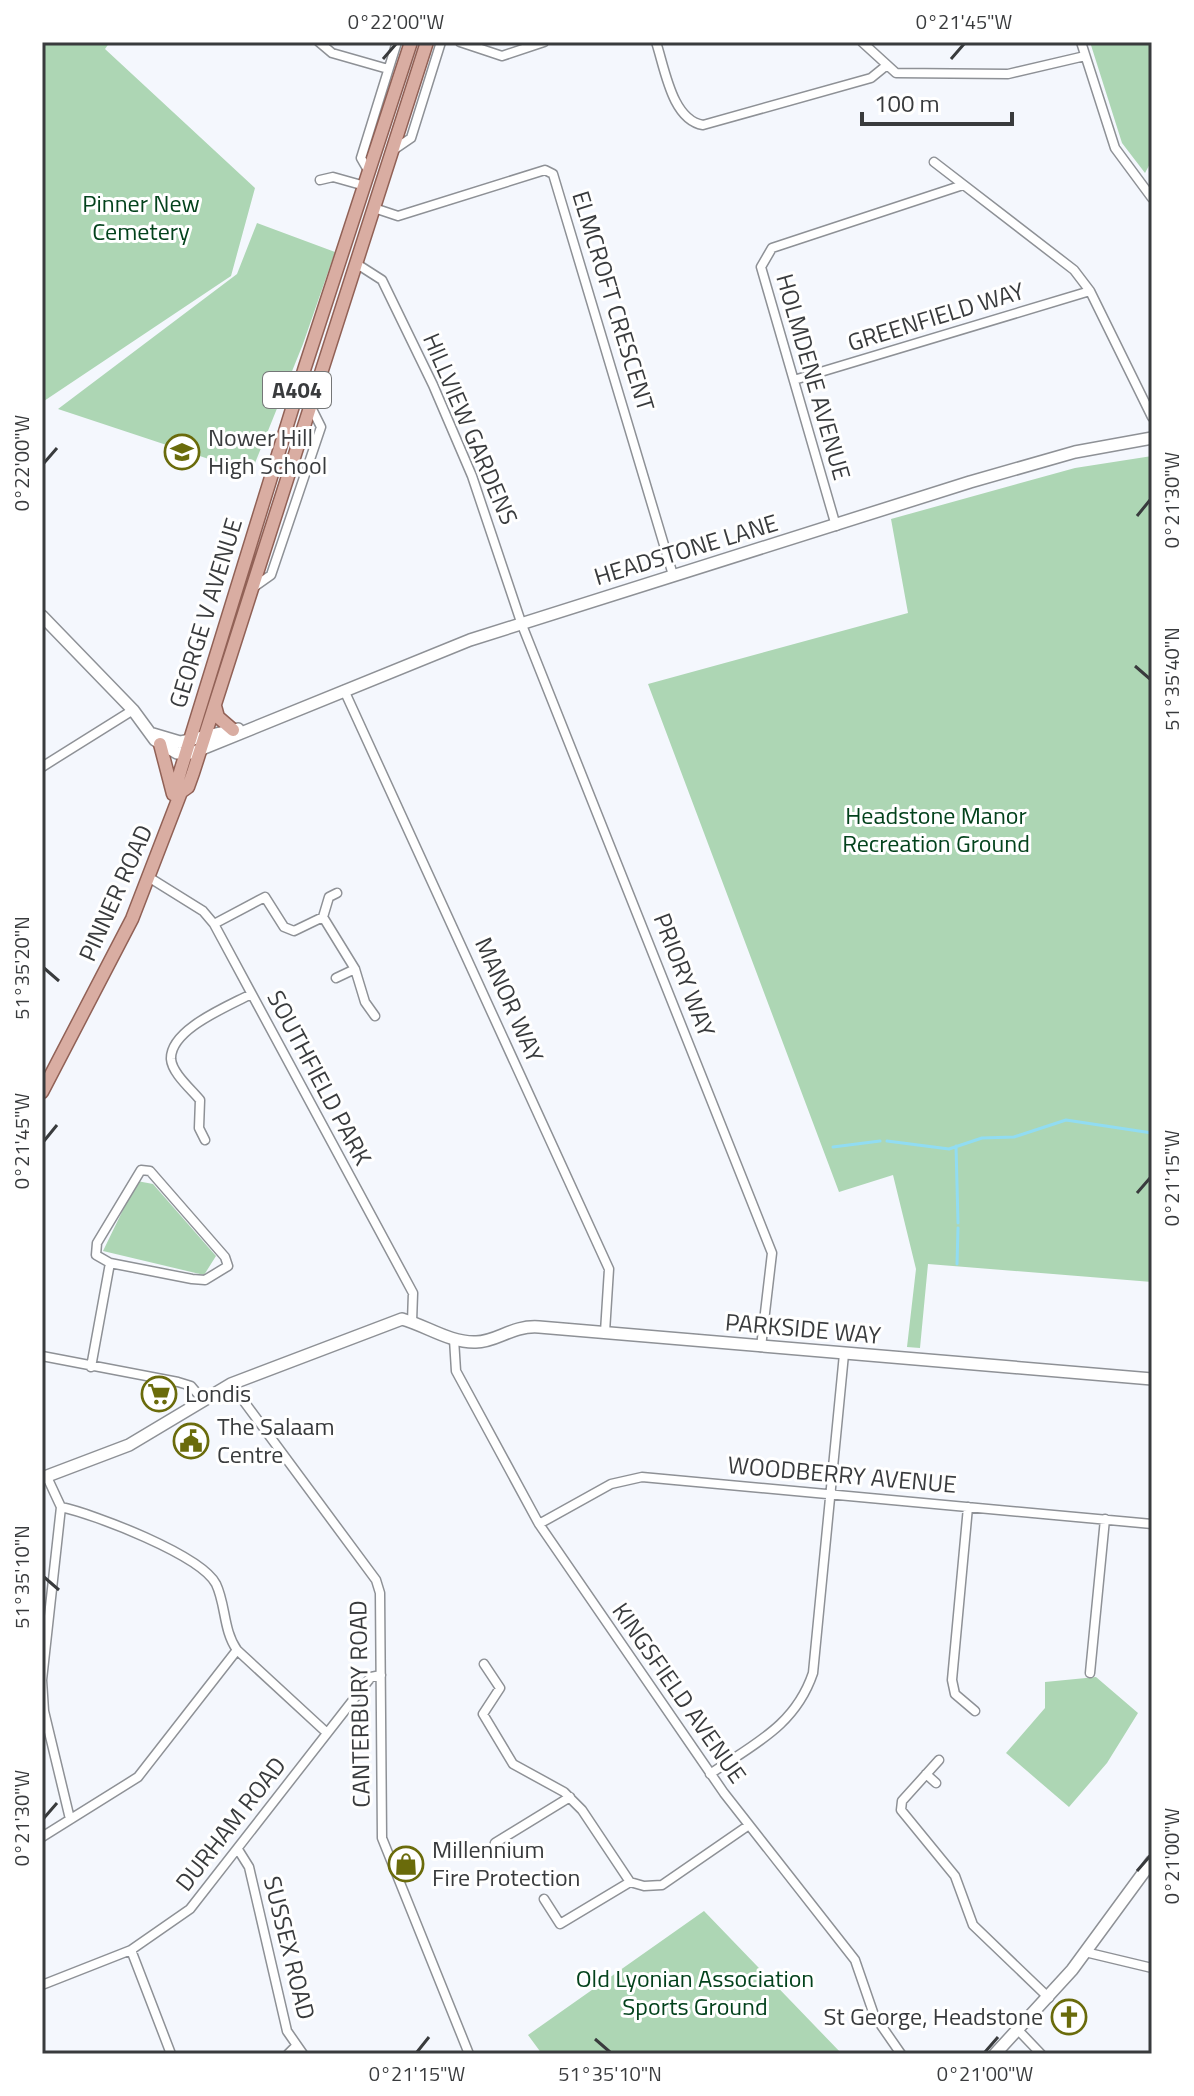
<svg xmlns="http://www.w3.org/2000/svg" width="1194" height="2096" font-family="'Titillium Web',sans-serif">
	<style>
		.green { fill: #add6b4 }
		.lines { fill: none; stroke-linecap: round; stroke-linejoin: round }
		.stream { stroke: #91dcf2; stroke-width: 3 }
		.street-casing { stroke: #8e9196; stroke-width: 11 }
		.secondary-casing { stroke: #8e9196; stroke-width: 14 }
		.primary-casing { stroke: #916156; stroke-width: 15 }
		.street { stroke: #fff; stroke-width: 8 }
		.secondary { stroke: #fff; stroke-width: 11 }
		.primary { stroke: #d9ada2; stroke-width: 12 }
		.ticks { fill: none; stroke: #393b3d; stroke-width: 3 }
		.labels { text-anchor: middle; stroke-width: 6; stroke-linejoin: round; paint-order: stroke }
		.shield { fill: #fff; stroke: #747677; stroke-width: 2 }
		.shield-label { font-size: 22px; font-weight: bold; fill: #393b3d }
		.park-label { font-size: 24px; fill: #03421c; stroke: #fff }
		.street-label { font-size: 24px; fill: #393b3d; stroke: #fff }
		.poi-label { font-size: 24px; fill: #393b3d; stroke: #fff; text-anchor: start }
		.neatline { fill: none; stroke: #393b3d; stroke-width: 3 }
		.ticks-label { font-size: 20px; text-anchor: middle; fill: #393b3d }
	</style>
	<rect width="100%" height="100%" fill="#f4f7fd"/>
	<path class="green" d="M42,42H110L105,49L255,188L231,276L44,401Z
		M1090,42H1152V160L1145,173L1122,143Z
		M257,223L335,252L303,344L251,473L58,409L237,274Z
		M1152,456V1282L928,1264L920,1348L907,1347L916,1269L893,1175L839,1192L648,684L908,613L891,519L1075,468Z
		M137,1181L153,1184L216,1256L204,1275L103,1251Z
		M1096,1677L1138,1713L1107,1763L1069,1807L1006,1753L1045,1708V1682Z
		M704,1911L842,2054H542L528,2035Z"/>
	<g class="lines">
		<path class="stream" d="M887,1141L949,1149L982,1138L1014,1137L1066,1120L1152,1133
			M956,1146L958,1223
			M833,1147L880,1141
			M957,1264L958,1228"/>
		<g class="street-casing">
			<path id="street" d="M319,42L332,53L388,69
				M460,42L502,56L544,42
				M656,42C665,69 672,120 703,125L871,78L887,65
				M862,42L896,73L1008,74L1085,56
				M1081,42L1115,148L1152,198
				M392,151L411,138L441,42
				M934,162L1074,270L1090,291L1152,417
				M369,172L361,158L397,42
				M320,180L333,177L365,186
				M374,208L398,216L545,170L553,174L673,575
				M357,264L382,280L433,385L472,476L522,625L772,1253L761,1347
				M794,380L1090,291
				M836,526L761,267L772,248L963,185
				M254,587L271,575L321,427L311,407
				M344,690L609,1269L605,1332
				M42,767L133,710
				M150,878L203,911L214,924L413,1293L412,1322
				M323,917L329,897L337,893
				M214,924L265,897L284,927L294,931L323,917L355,969L365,1002L375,1016
				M336,978L355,969
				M205,1140L199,1128L200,1100C191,1089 172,1073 171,1059C170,1029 229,1006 251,994
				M141,1170L150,1171L225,1257L228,1266L205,1280L192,1279L110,1263L96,1255L97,1243Z
				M454,1339L456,1371L539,1524L724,1793L855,1960L874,2015L901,2054
				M42,1356L178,1382L191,1386L202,1399
				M91,1367L110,1263
				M231,1384L376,1580L380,1593L382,1838L469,2054
				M47,1477L61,1507L42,1680L44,1711L70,1819
				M61,1507C94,1514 201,1555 216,1584C226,1605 223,1630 237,1650L327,1733
				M968,1507L952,1680L955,1694L975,1711
				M539,1524L611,1484L642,1477L1152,1524
				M484,1664L500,1688L483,1714L513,1764L564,1792L582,1810L630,1882L644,1886L662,1885L749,1825
				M1090,1673L1105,1519
				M939,1760L902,1801L901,1810L955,1876L973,1925L1049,1998
				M710,1774C754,1744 795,1726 813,1673L844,1354
				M926,1774L936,1783
				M42,1837L138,1777L237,1650
				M495,1843L570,1797
				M239,1851L249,1867L287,2031L303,2054
				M544,1899L560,1924L630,1882
				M131,1950L171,2054
				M1085,1952L1152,1968
				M42,1985L131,1950L190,1909L371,1677L381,1675
				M1019,2031L1041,2054
				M288,2054L296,2046"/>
		</g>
		<g class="secondary-casing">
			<path id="secondary" d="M42,616L133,710L155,740L177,753H192L470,640L970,482L1075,452L1152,438
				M153,734L180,742L238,729
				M42,1478L129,1445L231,1384L402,1319C427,1326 450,1343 476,1342C497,1342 512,1325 539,1327L1152,1379
				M995,2054L1072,1970L1152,1861"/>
		</g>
		<g class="primary-casing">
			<path id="primary" d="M215,706L218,717L233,730
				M160,744L173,794
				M181,792L177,783L181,769L305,367L411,42
				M42,1092L132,919L181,792L188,787L193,773L427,42"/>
		</g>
		<use href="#street" class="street"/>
		<use href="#secondary" class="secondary"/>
		<use href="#primary" class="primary"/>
	</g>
	<path class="ticks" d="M383,59L396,44M951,59L964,44M44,463L57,448M1137,516L1150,500M1135,666L1150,679M44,968L59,981M44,1141L57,1125M1137,1193L1150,1178M44,1577L59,1590M44,1818L57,1803M1137,1871L1150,1856M595,2039L610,2052M417,2052L429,2037M985,2052L998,2037"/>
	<defs>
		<g id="school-ring" transform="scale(1.8)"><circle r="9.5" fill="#fff" stroke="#6a6b0b" stroke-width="1.5"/><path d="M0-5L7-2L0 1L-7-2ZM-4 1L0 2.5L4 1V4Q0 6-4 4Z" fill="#6a6b0b"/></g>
		<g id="supermarket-ring" transform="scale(1.8)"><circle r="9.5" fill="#fff" stroke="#6a6b0b" stroke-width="1.5"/><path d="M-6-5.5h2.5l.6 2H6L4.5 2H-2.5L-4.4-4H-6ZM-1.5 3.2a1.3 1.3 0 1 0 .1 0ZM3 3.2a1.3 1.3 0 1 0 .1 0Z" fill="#6a6b0b"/></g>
		<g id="civic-ring" transform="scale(1.8)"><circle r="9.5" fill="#fff" stroke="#6a6b0b" stroke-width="1.5"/><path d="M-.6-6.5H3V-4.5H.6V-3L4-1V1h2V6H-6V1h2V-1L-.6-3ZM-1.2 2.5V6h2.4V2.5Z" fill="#6a6b0b"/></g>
		<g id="shop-ring" transform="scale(1.8)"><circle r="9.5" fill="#fff" stroke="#6a6b0b" stroke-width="1.5"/><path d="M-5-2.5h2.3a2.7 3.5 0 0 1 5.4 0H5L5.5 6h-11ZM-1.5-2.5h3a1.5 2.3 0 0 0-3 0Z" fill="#6a6b0b"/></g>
		<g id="church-ring" transform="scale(1.8)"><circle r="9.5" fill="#fff" stroke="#6a6b0b" stroke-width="1.5"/><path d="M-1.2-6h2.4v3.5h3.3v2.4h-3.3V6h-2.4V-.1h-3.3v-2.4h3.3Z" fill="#6a6b0b"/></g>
	</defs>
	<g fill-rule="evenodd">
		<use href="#school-ring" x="182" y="452"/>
		<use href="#supermarket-ring" x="159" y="1394"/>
		<use href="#civic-ring" x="191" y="1441"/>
		<use href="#shop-ring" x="406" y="1864"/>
		<use href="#church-ring" x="1069" y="2017"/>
	</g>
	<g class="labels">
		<rect class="shield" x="263" y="372" width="68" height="36" rx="6"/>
		<g class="shield-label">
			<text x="297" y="398">A404</text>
		</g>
		<g class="park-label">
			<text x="141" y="212">Pinner New<tspan x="141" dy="28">Cemetery</tspan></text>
			<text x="936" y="824">Headstone Manor<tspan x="936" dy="28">Recreation Ground</tspan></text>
			<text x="695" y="1987">Old Lyonian Association<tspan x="695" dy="28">Sports Ground</tspan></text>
		</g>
		<g class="street-label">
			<text transform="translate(613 301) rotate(73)" y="8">ELMCROFT CRESCENT</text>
			<text transform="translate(936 317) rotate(-17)" y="8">GREENFIELD WAY</text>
			<text transform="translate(813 377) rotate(74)" y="8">HOLMDENE AVENUE</text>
			<text transform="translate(470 429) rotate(67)" y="8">HILLVIEW GARDENS</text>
			<text transform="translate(686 550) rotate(-17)" y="8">HEADSTONE LANE</text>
			<text transform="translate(206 613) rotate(-73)" y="8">GEORGE V AVENUE</text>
			<text transform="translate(116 893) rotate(-66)" y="8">PINNER ROAD</text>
			<text transform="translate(684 975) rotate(69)" y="8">PRIORY WAY</text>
			<text transform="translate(509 1000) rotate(66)" y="8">MANOR WAY</text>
			<text transform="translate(319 1078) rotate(62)" y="8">SOUTHFIELD PARK</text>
			<text transform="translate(803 1329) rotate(5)" y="8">PARKSIDE WAY</text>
			<text transform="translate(842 1475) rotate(5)" y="8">WOODBERRY AVENUE</text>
			<text transform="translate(679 1693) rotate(55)" y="8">KINGSFIELD AVENUE</text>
			<text transform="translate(360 1704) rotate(-91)" y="8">CANTERBURY ROAD</text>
			<text transform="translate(231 1824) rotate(-52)" y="8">DURHAM ROAD</text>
			<text transform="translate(289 1948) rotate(76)" y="8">SUSSEX ROAD</text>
		</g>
		<g class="poi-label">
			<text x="208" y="446">Nower Hill<tspan x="208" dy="28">High School</tspan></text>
			<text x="185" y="1402">Londis</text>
			<text x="217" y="1435">The Salaam<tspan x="217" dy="28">Centre</tspan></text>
			<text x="432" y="1858">Millennium<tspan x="432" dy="28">Fire Protection</tspan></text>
			<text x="1043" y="2025" text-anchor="end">St George, Headstone</text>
		</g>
	</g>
	<rect width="1194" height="2096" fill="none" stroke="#ffffff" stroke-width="88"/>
	<path d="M862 112v12h150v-12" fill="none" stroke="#393b3d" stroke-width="4"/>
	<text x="874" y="112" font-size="24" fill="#393b3d" stroke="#ffffff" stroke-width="6" paint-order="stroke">100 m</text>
	<rect x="44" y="44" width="1106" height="2008" class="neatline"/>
	<g class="ticks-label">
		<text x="396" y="29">0°22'00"W</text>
		<text x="964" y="29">0°21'45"W</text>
		<text transform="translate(22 463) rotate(-90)" y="7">0°22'00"W</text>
		<text transform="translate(1172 500) rotate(-90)" y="7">0°21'30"W</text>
		<text transform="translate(1172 679) rotate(-90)" y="7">51°35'40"N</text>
		<text transform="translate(22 968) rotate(-90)" y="7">51°35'20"N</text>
		<text transform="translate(22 1141) rotate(-90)" y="7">0°21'45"W</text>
		<text transform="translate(1172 1178) rotate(-90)" y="7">0°21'15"W</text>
		<text transform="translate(22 1577) rotate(-90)" y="7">51°35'10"N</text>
		<text transform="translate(22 1818) rotate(-90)" y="7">0°21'30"W</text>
		<text transform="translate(1172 1856) rotate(-90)" y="7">0°21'00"W</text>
		<text x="417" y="2081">0°21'15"W</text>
		<text x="610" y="2081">51°35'10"N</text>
		<text x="985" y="2081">0°21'00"W</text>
	</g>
</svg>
